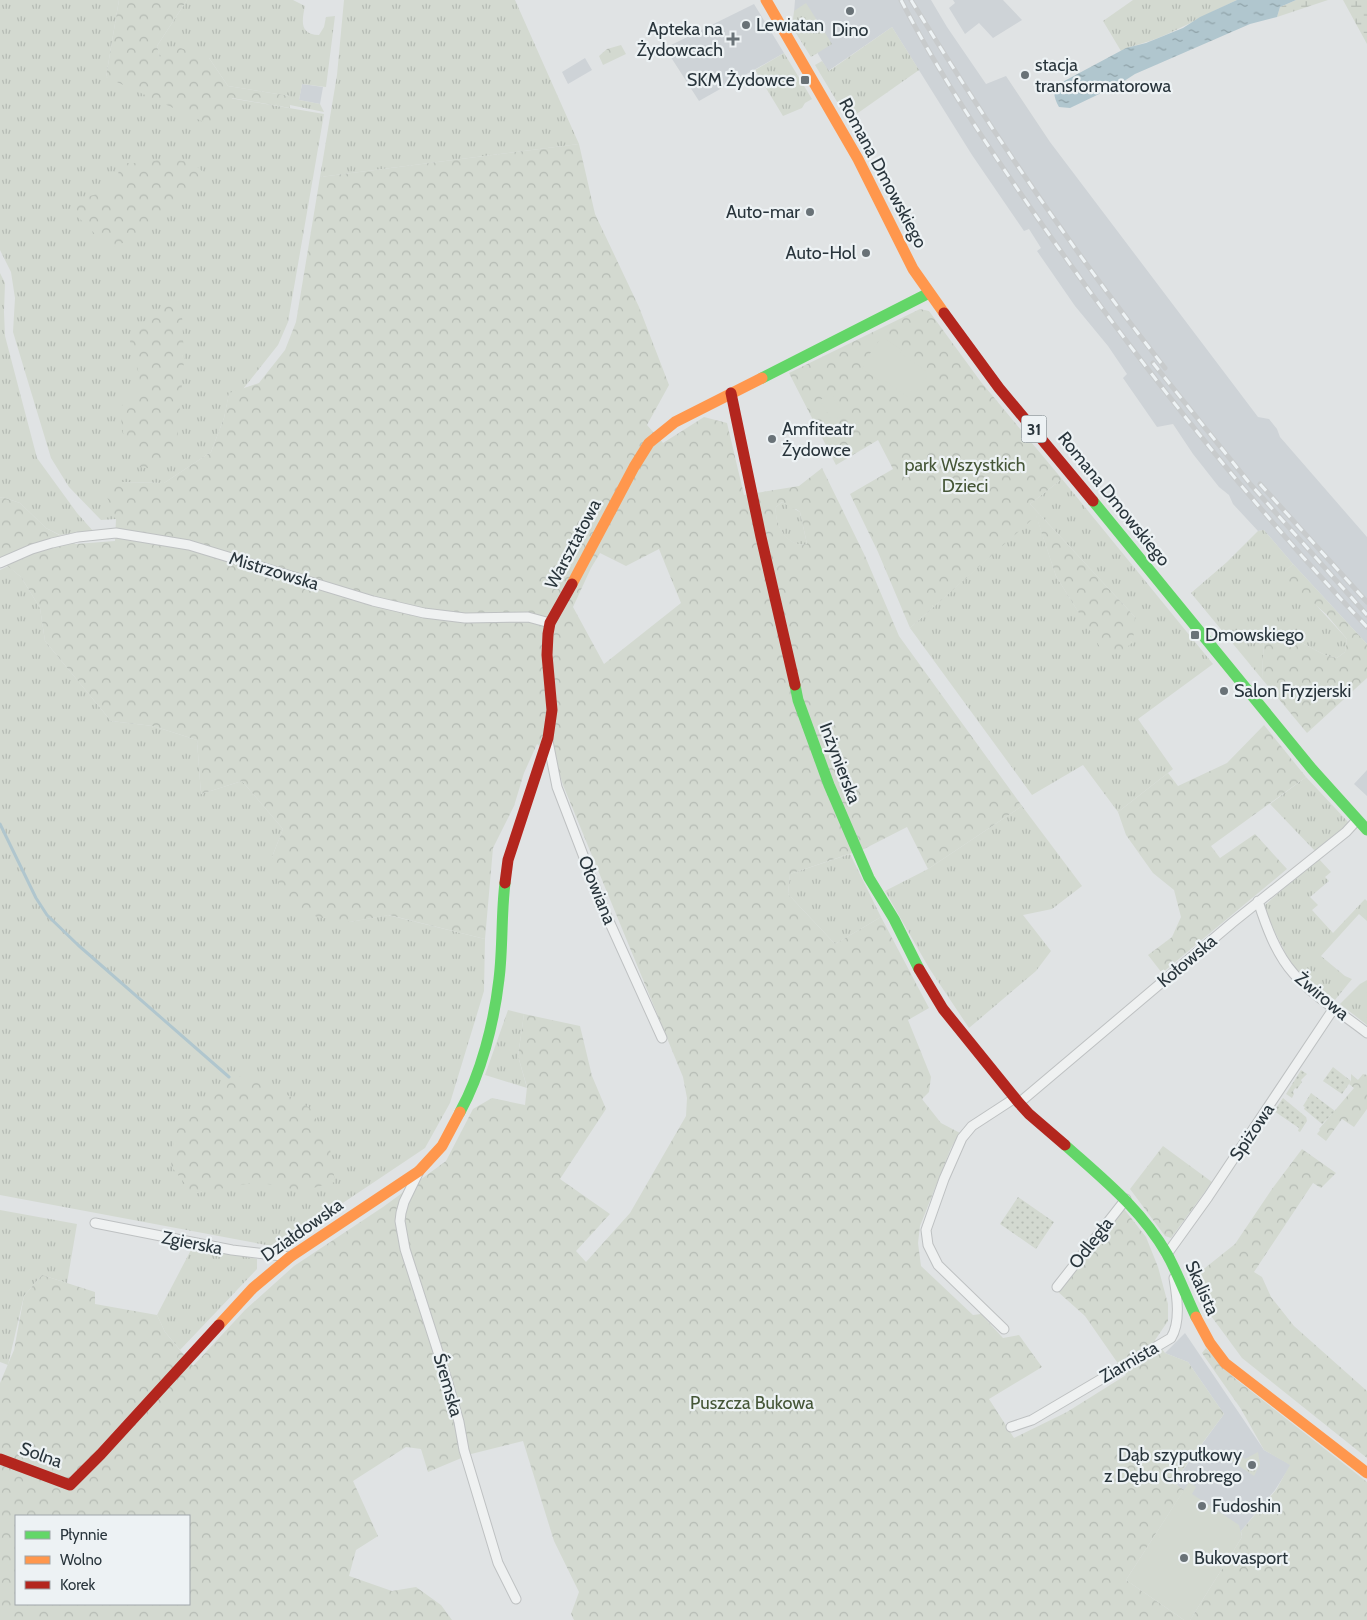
<svg xmlns="http://www.w3.org/2000/svg" width="1367" height="1620" font-family="Cabin,sans-serif">
	<style>
		.built { fill: #ced3d7 }
		.grass { fill: url(#grass-tufts) }
		.forest { fill: url(#forest-crowns); fill-rule: evenodd }
		.wetland { fill: url(#wetland-marsh) }
		.garden { fill: url(#garden-dots) }
		.pitch { fill: #d3d9d0 }
		.water { fill: url(#water-ripples) }
		.lines { fill: none; stroke-linecap: round; stroke-linejoin: round }
		.stream { stroke: #b0c6ce; stroke-width: 3 }
		.street-casing { stroke: #bec1c2; stroke-width: 11 }
		.street { stroke: #eff1f1; stroke-width: 9 }
		.fast { stroke: #63d668; stroke-width: 11 }
		.slow { stroke: #ff974d; stroke-width: 11 }
		.jam { stroke: #b3261e; stroke-width: 11 }
		.rail-casing { stroke: #c8cbcc; stroke-width: 5 }
		.rail { stroke: #edf2f4; stroke-width: 3; stroke-dasharray: 9; stroke-linecap: butt }
		.poi-dot { fill: #697277; stroke: #edf2f4; stroke-width: 2 }
		.labels { text-anchor: middle; stroke-width: 4.5; stroke-linejoin: round; paint-order: stroke }
		.shield { fill: #edf2f4; stroke: #646e73; stroke-width: 1 }
		.shield-label { font-size: 16px; font-weight: bold; fill: #29353c }
		.poi-label { font-size: 18px; fill: #29353c; stroke: #edf2f4; text-anchor: start }
		.street-label { font-size: 18px; fill: #29353c; stroke: #edf2f4 }
		.park-label { font-size: 18px; fill: #455637; stroke: #edf2f4 }
	</style>
	<defs>
		<pattern id="grass-tufts" width="24" height="20" patternUnits="userSpaceOnUse" patternTransform="scale(1.25)"><rect width="24" height="20" fill="#d3d9d0"/><path d="M3 7l-1-3M5 7V3M7 7l1-3M15 17l-1-3M17 17v-4M19 17l1-3" fill="none" stroke="#b5bbb4"/></pattern>
		<pattern id="forest-crowns" width="20" height="18" patternUnits="userSpaceOnUse" patternTransform="scale(1.25)"><rect width="20" height="18" fill="#d3d9d0"/><path d="M2 6a3 3 0 1 1 6 0M12 15a3 3 0 1 1 6 0" fill="none" stroke="#b5bbb4"/></pattern>
		<pattern id="wetland-marsh" width="20" height="14" patternUnits="userSpaceOnUse" patternTransform="scale(1.25)"><rect width="20" height="14" fill="#d3d9d0"/><path d="M1 5h8M5 5V1M11 12h8M15 12V8" fill="none" stroke="#b5bbb4"/></pattern>
		<pattern id="garden-dots" width="8" height="8" patternUnits="userSpaceOnUse" patternTransform="scale(1.25)"><rect width="8" height="8" fill="#d3d9d0"/><path d="M2 2h.1M6 6h.1" fill="none" stroke="#b5bbb4" stroke-width="1.8" stroke-linecap="round"/></pattern>
		<pattern id="water-ripples" width="26" height="14" patternUnits="userSpaceOnUse" patternTransform="scale(1.25)"><rect width="26" height="14" fill="#b0c6ce"/><path d="M2 4q2-2 4 0t4 0M15 11q2-2 4 0t4 0" fill="none" stroke="#8fa2a8"/></pattern>
	</defs>
	<rect width="100%" height="100%" fill="#e0e3e4"/>
	<path class="built" d="M795,0H931L947,27L986,84L1006,76L1050,142L1258,417L1269,419L1277,429L1280,437L1367,537V644L1293,564L1264,530L1258,531L1233,504L1229,495L1219,487L1193,454L1173,424L1157,427L1123,378L1127,374L1108,346L1075,306L1037,251L1041,248L1029,229L1024,231L972,155L892,27L828,71L794,13Z
		M953,0H1003L1022,20L993,38L979,23L965,34L949,8L955,3Z
		M754,4L784,53L699,101L665,48Z
		M585,58L592,70L568,84L562,72Z
		M302,84L323,87L320,104L299,100Z
		M1367,770V796L1354,784Z
		M1185,1333L1264,1450L1291,1465L1275,1490L1241,1531L1190,1620H1184L1183,1490L1177,1485L1178,1477L1224,1414L1188,1362L1165,1353Z"/>
	<path class="grass" d="M0,0H119L106,77L324,114L288,322L278,345L243,389L229,394L224,418L211,452L164,483L120,482L116,519L101,520L69,487L51,458L13,332L15,298L11,272L0,250Z
		M187,0H293L305,6C302,20 299,35 319,35L324,27L326,17L335,16L326,87L302,84L299,100L320,104L324,112L290,105V96L228,86L209,58L160,59L157,46Z
		M344,0H515L579,144L320,177L337,75Z
		M1133,0H1237C1210,12 1185,27 1158,38C1146,43 1133,45 1121,51L1103,21Z
		M806,3L832,44L811,57L792,27L794,11Z
		M892,27L919,70L848,120L815,65L822,61L829,71Z
		M784,53L812,99L805,103L802,108L783,116L755,70Z
		M0,273L5,283L4,312L5,336L37,458L77,513L93,531L60,535L46,528L20,503L2,497L0,498Z
		M1062,479L1213,664L1138,719L1173,769L1118,812L1083,765L1032,795L910,628L1036,515L1056,576L1079,613L1135,617L1030,504Z
		M782,502L800,512L807,544C787,548 774,525 776,507Z
		M1264,530L1293,564L1285,571L1347,639L1345,652L1337,658L1325,655L1277,630L1264,637L1262,679L1191,593L1227,562L1258,531Z
		M8,566L21,577L40,608L45,641L111,721L153,726L197,740L201,794L242,781L283,829L272,857L350,922L388,915L485,939L484,991L450,1103L425,1148L277,1247L0,1195V570Z
		M1306,777L1349,823L1315,851L1270,804Z
		M1022,806L1082,886L1052,909L1023,915L1051,951L1036,971L969,1028L929,968L885,891L928,869Z
		M850,854L881,917L835,944L788,894L790,874Z
		M1318,858L1331,872L1325,877L1329,881L1310,897L1318,905L1312,910L1333,933L1365,899L1367,901V921L1359,914L1321,956L1345,976L1352,979L1335,1000L1298,972L1288,958L1264,910L1265,905Z
		M1367,980V1025L1340,1004L1360,984Z
		M508,1010L524,1014L518,1056L527,1088L485,1075Z
		M0,1210L77,1224L67,1283L42,1275L24,1296L8,1365L0,1362Z
		M193,1246L257,1259V1269L180,1350L165,1332L157,1315Z
		M1232,1450L1245,1459L1258,1452L1260,1464L1254,1476L1227,1458Z"/>
	<path class="forest" d="M119,0H187L157,46L160,58L178,47L209,58L228,86L290,96V108L232,98L223,126L206,123L106,77Z
		M621,45L626,54L603,65L599,56L607,49Z
		M579,144L595,214L639,307L669,385L647,425L663,443L704,417L727,423L744,495L799,486L822,468L865,556L899,636L1022,806L928,869L907,827L864,849L790,874L788,894L835,944L881,917L929,1008L908,1020L931,1077L929,1092L922,1099L941,1123L960,1133L951,1148L920,1226L918,1243L921,1266L973,1315L981,1314L1003,1338L1019,1335L1042,1367L989,1399L1014,1438L1067,1412L1126,1375L1085,1316L1057,1291L1124,1209L1146,1237L1158,1267L1168,1304V1321L1155,1340L1165,1353L1188,1362L1224,1414L1178,1476L1179,1482L1177,1485L1184,1490L1126,1580L1184,1620H574L571,1614L579,1592L554,1541L523,1441L471,1454L428,1472L421,1449L406,1447L353,1481L378,1536L356,1550L349,1576L392,1591L416,1587L441,1605L452,1620H0V1383L14,1350L24,1296L42,1275L95,1292V1304L157,1315L165,1332L193,1366L245,1310L294,1266L383,1207L446,1161L473,1109L492,1098L525,1105L527,1087L518,1056L524,1014L580,1026L592,1076L606,1109L560,1179L610,1214L576,1251L586,1262L630,1213L686,1116L687,1098L683,1077L563,785L554,756L537,744L524,773L514,806L493,848L485,939L389,915L350,922L317,917L282,898L272,857L283,829L242,781L201,794L197,740L153,726L111,721L45,641L40,608L21,577L0,560V498L2,497L20,503L46,528L76,544L115,541L116,519L105,492L120,482L164,483L211,452L224,418L229,393L259,383L285,350L296,322L320,177ZM782,502L787,505V509H796L800,512L807,544C787,548 774,524 776,507ZM659,549L681,603L604,664L573,607L591,568L600,553L626,566ZM16,1516H189V1604H16Z
		M166,159L192,162L203,172L152,229L110,249L77,216L76,200L114,189L121,163H137Z
		M173,304L182,315L184,360L177,442L172,458L153,469L139,467L134,448L125,445L121,419L115,410C152,388 138,376 130,341C141,325 153,307 173,304Z
		M920,309L929,311L981,382L1062,479L1030,504L1135,617L1133,642L1120,653L1103,652L1056,576L1036,516L910,628L878,552L850,494L893,469L878,440L836,465L789,373Z
		M1293,564L1367,644V678L1307,733L1262,679L1264,637L1277,630L1325,655L1337,658L1345,652L1347,639L1326,614L1289,582L1285,571Z
		M1264,725L1306,777L1211,846L1220,858L1255,834L1287,869L1162,973L1148,955L1172,937L1181,917L1174,890L1153,873L1126,835L1118,812L1168,773L1178,786L1227,763Z
		M1351,1074L1358,1080L1363,1074L1367,1075V1109L1354,1127L1342,1119L1326,1141L1317,1134L1320,1130L1319,1129L1354,1088L1349,1084L1351,1081Z
		M235,1076L261,1080L310,1108L329,1142L335,1182L302,1191L257,1182L193,1194L171,1166L175,1126L214,1097Z
		M1163,1146L1212,1182L1171,1238L1165,1236L1130,1189Z
		M1302,1149L1336,1173L1321,1188L1313,1183L1254,1272L1262,1277L1271,1297L1294,1326L1367,1391V1458L1242,1358L1203,1305L1199,1296L1196,1279L1200,1272L1235,1244L1272,1189Z
		M1206,1348L1233,1377L1367,1482V1620H1190L1242,1537L1241,1531L1276,1490L1290,1465L1264,1450L1241,1409L1202,1353Z"/>
	<path class="wetland" d="M1296,0H1328L1277,17L1280,7Z
		M1343,0H1367V44Z"/>
	<path class="garden" d="M1333,1067L1351,1081L1342,1094L1323,1081Z
		M1301,1070L1307,1074L1301,1080L1302,1082L1297,1089L1295,1088L1293,1092L1294,1094L1292,1098L1286,1094Z
		M1311,1093L1335,1111L1322,1124L1304,1109L1305,1107L1303,1106Z
		M1283,1098L1306,1117L1307,1121L1300,1132L1298,1131L1299,1128L1274,1111Z
		M1018,1197L1054,1222L1036,1249L1000,1224Z"/>
	<path class="pitch" d="M884,338L902,350L900,353L929,373L911,399L882,379L880,381L862,369L864,366L862,365L880,339L882,340Z
		M831,393L843,415L832,421L820,400Z
		M1189,1482L1196,1487L1192,1494L1239,1525L1242,1537L1190,1620H1184L1126,1580Z"/>
	<path class="water" d="M1237,0H1296L1280,7L1277,17L1250,24L1135,74L1118,85L1070,108L1059,107C1055,100 1053,94 1055,86L1126,48L1146,43L1183,28L1200,17Z"/>
	<g class="lines">
		<path class="stream" d="M0,824L36,898L47,915L78,945L229,1077"/>
		<g class="street-casing">
			<path id="street" d="M0,563L32,549L52,543L78,537L116,533L189,545L373,601L424,613L465,618L528,617L550,623
				M548,741L557,787L580,847L604,910L662,1038
				M1258,901C1266,926 1276,954 1294,974C1314,997 1343,1014 1367,1033
				M1019,1103L1232,923L1346,832L1357,820
				M419,1171L404,1202L401,1213L400,1221L405,1249L448,1383L459,1422L464,1450L498,1563L516,1599
				M95,1223L232,1250L290,1257
				M1169,1258L1167,1254L1208,1197L1334,1008
				M1057,1287L1126,1199
				M1004,1329L938,1265L928,1245L926,1230L944,1179L962,1138L972,1126L1015,1098
				M1011,1427L1032,1420L1171,1338C1181,1322 1177,1296 1174,1278"/>
		</g>
		<use href="#street" class="street"/>
		<path class="fast" d="M762,378L929,293
			M1093,501L1312,769L1367,830
			M795,685L798,700L829,785L869,878L894,919L919,969
			M460,1112C481,1074 494,1023 499,979C503,947 501,915 505,883
			M1065,1145C1103,1179 1141,1209 1167,1254C1178,1274 1186,1296 1196,1317"/>
		<path class="slow" d="M766,0L858,159L913,269L944,313
			M572,584L634,467L649,443L675,422L762,378
			M1196,1317L1210,1343L1225,1363L1367,1473
			M219,1325L253,1288L290,1257L419,1171L442,1146L460,1112"/>
		<path class="jam" d="M944,313L999,388L1093,501
			M731,393L761,537L795,685
			M505,883L508,860L548,738L552,710L547,655L548,634L550,623L572,584
			M919,969L943,1009L1019,1103L1029,1114L1065,1145
			M0,1459L70,1485L101,1454L219,1325"/>
		<g class="rail-casing">
			<path id="rail" d="M901,0C941,78 991,151 1041,223C1140,365 1248,501 1367,627
				M911,0C989,128 1073,251 1165,368
				M1153,363L1251,485L1367,615
				M1260,484L1367,602"/>
		</g>
		<use href="#rail" class="rail"/>
	</g>
	<g class="poi-dot">
		<circle cx="850" cy="11" r="5"/>
		<circle cx="746" cy="25" r="5"/>
		<path d="M730.5 31.5h5v5h5v5h-5v5h-5v-5h-5v-5h5z"/>
		<circle cx="1025" cy="75" r="5"/>
		<rect x="800" y="75" width="10" height="10" rx="2.5"/>
		<circle cx="810" cy="212" r="5"/>
		<circle cx="866" cy="253" r="5"/>
		<circle cx="772" cy="439" r="5"/>
		<rect x="1190" y="630" width="10" height="10" rx="2.5"/>
		<circle cx="1224" cy="691" r="5"/>
		<circle cx="1252" cy="1465" r="5"/>
		<circle cx="1202" cy="1506" r="5"/>
		<circle cx="1184" cy="1558" r="5"/>
	</g>
	<g class="labels">
		<rect class="shield" x="1021.5" y="415.5" width="25" height="27" rx="4"/>
		<g class="shield-label">
			<text x="1034" y="435">31</text>
		</g>
		<g class="poi-label">
			<text x="756" y="31">Lewiatan</text>
			<text x="723" y="35" text-anchor="end">Apteka na<tspan x="723" dy="21">Żydowcach</tspan></text>
			<text x="850" y="36" text-anchor="middle">Dino</text>
			<text x="1035" y="71">stacja<tspan x="1035" dy="21">transformatorowa</tspan></text>
			<text x="795" y="86" text-anchor="end">SKM Żydowce</text>
			<text x="800" y="218" text-anchor="end">Auto-mar</text>
			<text x="856" y="259" text-anchor="end">Auto-Hol</text>
			<text x="782" y="435">Amfiteatr<tspan x="782" dy="21">Żydowce</tspan></text>
			<text x="1205" y="641">Dmowskiego</text>
			<text x="1234" y="697">Salon Fryzjerski</text>
			<text x="1242" y="1461" text-anchor="end">Dąb szypułkowy<tspan x="1242" dy="21">z Dębu Chrobrego</tspan></text>
			<text x="1212" y="1512">Fudoshin</text>
			<text x="1194" y="1564">Bukovasport</text>
		</g>
		<g class="street-label">
			<text transform="translate(883 173) rotate(62)" y="6">Romana Dmowskiego</text>
			<text transform="translate(1114 499) rotate(51)" y="6">Romana Dmowskiego</text>
			<text transform="translate(573 544) rotate(-62)" y="6">Warsztatowa</text>
			<text transform="translate(274 571) rotate(17)" y="6">Mistrzowska</text>
			<text transform="translate(840 763) rotate(69)" y="6">Inżynierska</text>
			<text transform="translate(597 890) rotate(68)" y="6">Ołowiana</text>
			<text transform="translate(1187 961) rotate(-40)" y="6">Kołowska</text>
			<text transform="translate(1322 996) rotate(40)" y="6">Żwirowa</text>
			<text transform="translate(1252 1132) rotate(-56)" y="6">Spiżowa</text>
			<text transform="translate(302 1230) rotate(-35)" y="6">Działdowska</text>
			<text transform="translate(192 1243) rotate(11)" y="6">Zgierska</text>
			<text transform="translate(1091 1243) rotate(-52)" y="6">Odległa</text>
			<text transform="translate(1202 1288) rotate(66)" y="6">Skalista</text>
			<text transform="translate(1129 1362) rotate(-30)" y="6">Ziarnista</text>
			<text transform="translate(448 1385) rotate(74)" y="6">Śremska</text>
			<text transform="translate(41 1455) rotate(20)" y="6">Solna</text>
		</g>
		<g class="park-label">
			<text x="965" y="471">park Wszystkich<tspan x="965" dy="21">Dzieci</tspan></text>
			<text x="752" y="1409">Puszcza Bukowa</text>
		</g>
	</g>
	<rect x="15" y="1515" width="175" height="90" fill="#edf2f4" stroke="#9fa6aa"/>
	<rect x="25" y="1531" width="25" height="8" fill="#63d668" stroke="#9fa6aa"/>
	<text x="60" y="1540" font-size="15" fill="#29353c">Płynnie</text>
	<rect x="25" y="1556" width="25" height="8" fill="#ff974d" stroke="#9fa6aa"/>
	<text x="60" y="1565" font-size="15" fill="#29353c">Wolno</text>
	<rect x="25" y="1581" width="25" height="8" fill="#b3261e" stroke="#9fa6aa"/>
	<text x="60" y="1590" font-size="15" fill="#29353c">Korek</text>
</svg>
